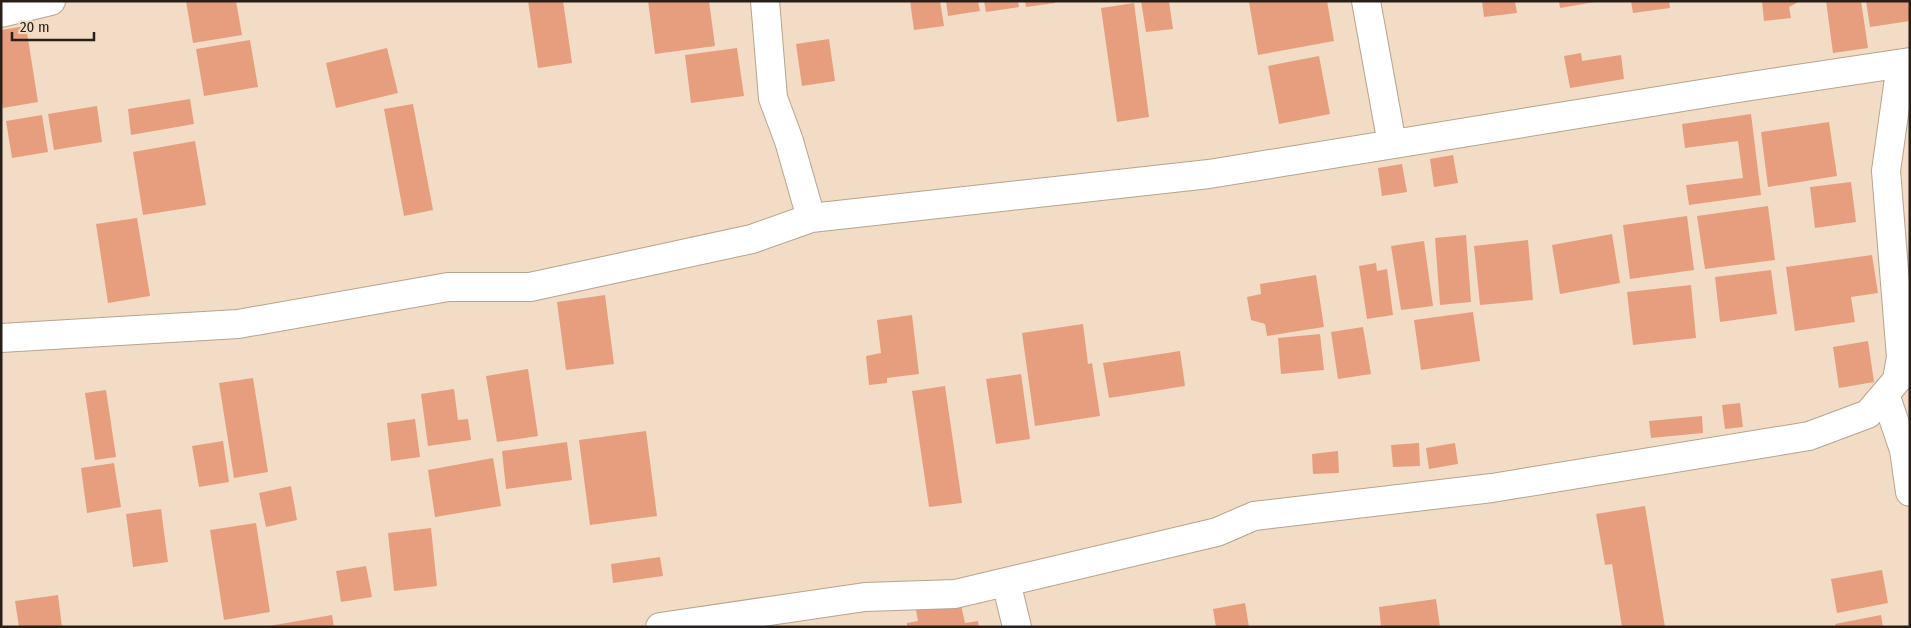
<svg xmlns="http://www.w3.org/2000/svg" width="1911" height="628" font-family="'Fira Sans Condensed',sans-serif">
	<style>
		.building { fill: #e79e7e }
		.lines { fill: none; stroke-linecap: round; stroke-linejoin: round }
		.minor-casing { stroke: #b8a38e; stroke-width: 30 }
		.minor { stroke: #fff; stroke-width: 28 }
	</style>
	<rect width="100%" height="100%" fill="#f2dcc6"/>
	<path class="building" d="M186,1H236L242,35L193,43Z
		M528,1H563L572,63L538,68Z
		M648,1H709L715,46L655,54Z
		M910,1H940L944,26L914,30Z
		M946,1H978L980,11L948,16Z
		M984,1H1018L1019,7L986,12Z
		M1025,1H1054L1055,3L1026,7Z
		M1141,1H1169L1173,29L1146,32Z
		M1255,1H1327L1334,41L1258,55L1249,2Z
		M1482,1H1515L1517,13L1484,17Z
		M1559,1H1595V2L1560,8Z
		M1631,1H1669L1670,8L1633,13Z
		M1762,1H1800L1789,7L1791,18L1764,21Z
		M1826,1H1861L1868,48L1833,53Z
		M1866,1H1910V21L1870,27Z
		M1134,3L1149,117L1117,122L1101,8Z
		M26,26L38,102L3,108L1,96V30Z
		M829,39L835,81L802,86L796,44Z
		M250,40L258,87L204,96L196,49Z
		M387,48L398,93L336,108L326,63Z
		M737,48L744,96L691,103L685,55Z
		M1581,53L1582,61L1621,55L1624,79L1570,88L1564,56Z
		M1319,56L1330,114L1279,124L1268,66Z
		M190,99L194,124L131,135L128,109Z
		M413,104L433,210L404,216L384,109Z
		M97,106L102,142L54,150L48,114Z
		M1751,114L1761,195L1689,205L1686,185L1743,178L1738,141L1685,148L1682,124Z
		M42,115L48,152L12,158L6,121Z
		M1829,122L1837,176L1768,187L1761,132Z
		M195,141L206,205L143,215L133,152Z
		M1453,155L1458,183L1434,187L1430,159Z
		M1402,164L1407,192L1382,196L1378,168Z
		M1851,182L1856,222L1815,228L1810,187Z
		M1768,206L1775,260L1705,269L1697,216Z
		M1687,216L1694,270L1630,279L1623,225Z
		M137,218L150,296L108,303L96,224Z
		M1612,234L1620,283L1560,294L1552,245Z
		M1466,235L1471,302L1440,305L1435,238Z
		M1528,240L1533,300L1480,305L1474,246Z
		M1424,241L1433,306L1401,310L1391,246Z
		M1872,255L1878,293L1851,297L1855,322L1795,331L1786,267Z
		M1376,263L1377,271L1387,269L1393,315L1367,319L1359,266Z
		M1771,270L1777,314L1720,322L1715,277Z
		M1316,275L1324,327L1267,336L1265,324L1251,320L1247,297L1261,294L1260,284Z
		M1691,285L1696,338L1633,345L1627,292Z
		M605,295L614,364L566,370L557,302Z
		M1473,312L1480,361L1421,370L1414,320Z
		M912,315L919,374L887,378V383L869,385L866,356L881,353L877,320Z
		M1083,324L1088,364L1092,363L1100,416L1035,426L1022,333Z
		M1363,327L1371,374L1338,379L1331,332Z
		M1320,334L1324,370L1281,374L1278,338Z
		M1868,341L1874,382L1839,388L1833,347Z
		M1180,351L1185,386L1109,398L1103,363Z
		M528,369L538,436L497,442L486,376Z
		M1021,374L1030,439L996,444L986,379Z
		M253,378L268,472L234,478L219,383Z
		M945,386L962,503L929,507L912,391Z
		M454,389L458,420L468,419L471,440L428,446L421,394Z
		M106,390L116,457L95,460L85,393Z
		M1740,403L1743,427L1725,429L1722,405Z
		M1702,416L1703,433L1651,438L1649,421Z
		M415,419L420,457L391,461L387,423Z
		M646,431L657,516L590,525L579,440Z
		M223,441L229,482L199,487L192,446Z
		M567,442L572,480L506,489L502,451Z
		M1419,443L1420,466L1393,467L1391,445Z
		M1455,443L1458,464L1429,469L1426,448Z
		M1338,451L1339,473L1313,474L1312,454Z
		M493,458L501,506L435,517L428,470Z
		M114,463L121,507L87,513L81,468Z
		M291,486L297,520L266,527L259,493Z
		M1645,506L1665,627H1622L1612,564L1605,565L1596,514Z
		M161,509L168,562L133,567L126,514Z
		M256,523L270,612L224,620L210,530Z
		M431,528L437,586L394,591L388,533Z
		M660,557L663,576L613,583L611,564Z
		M366,566L372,597L341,602L336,571Z
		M1882,570L1888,603L1837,613L1831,579Z
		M58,595L62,627H19L15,601Z
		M959,596L965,623L978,621L979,627H907V623L918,621L915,605Z
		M1436,599L1440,627H1381L1379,607Z
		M1245,603L1249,627H1216L1213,609Z
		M332,615L334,627H269V626Z
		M1881,615L1883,627H1836L1835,624Z"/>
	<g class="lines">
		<g class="minor-casing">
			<path id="minor" d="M765,1L773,98L789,141L811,218
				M1366,1L1392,144
				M1,13L51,1
				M1,338L238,324L448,287H530L752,239L811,218L1209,174L1738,88L1910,62
				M1885,394L1904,450L1910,492
				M1006,582L1017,627
				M660,627L865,597L955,594L1217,532L1254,516L1492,488L1809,436L1868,414L1897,380L1901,357L1886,171L1901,64"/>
		</g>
		<use href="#minor" class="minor"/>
	</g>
	<rect width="1911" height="628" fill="none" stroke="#282018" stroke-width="5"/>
	<path d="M12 32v8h82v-8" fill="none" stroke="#282018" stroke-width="2.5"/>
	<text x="20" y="32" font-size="15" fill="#282018" stroke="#f2dcc6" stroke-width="4" paint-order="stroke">20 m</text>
</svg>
